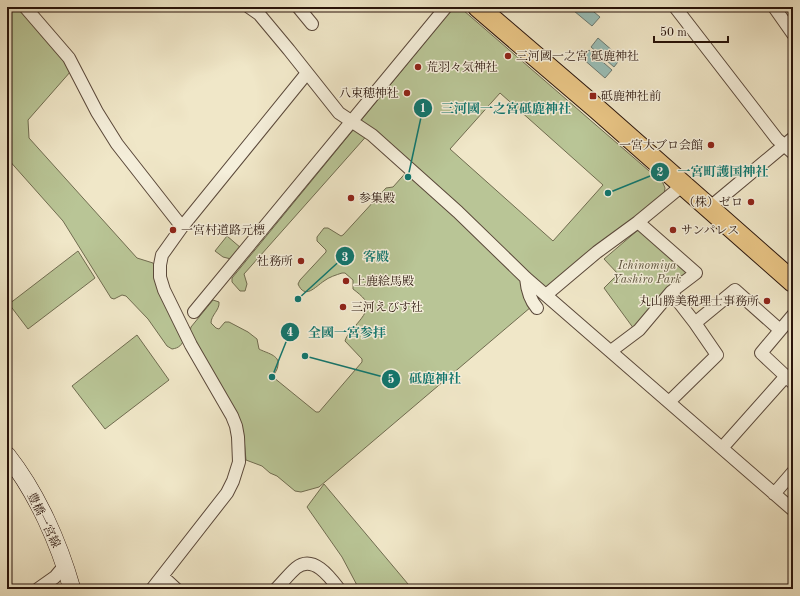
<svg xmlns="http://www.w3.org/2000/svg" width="800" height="596" font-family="'Old Standard TT','Noto Serif JP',serif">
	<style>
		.green { fill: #b9c596; stroke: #706c50; fill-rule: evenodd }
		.water { fill: #9abfb8; stroke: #6c7a72 }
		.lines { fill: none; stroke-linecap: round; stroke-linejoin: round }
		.minor-casing { stroke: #5a483a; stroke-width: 14 }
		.secondary-casing { stroke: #28130a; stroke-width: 18 }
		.trunk-casing { stroke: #28130a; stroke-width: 22 }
		.minor { stroke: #f5efdb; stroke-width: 12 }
		.secondary { stroke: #f5efdb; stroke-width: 17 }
		.trunk { stroke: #e8c484; stroke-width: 20 }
		.poi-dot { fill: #8f2418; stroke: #f5efdb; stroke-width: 1.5 }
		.labels { text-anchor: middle; stroke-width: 3; stroke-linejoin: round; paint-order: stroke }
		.poi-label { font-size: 12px; fill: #28130a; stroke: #f5efdb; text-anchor: start }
		.park-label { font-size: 12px; font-style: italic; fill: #5b513b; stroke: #f5efdb }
		.street-label { font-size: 12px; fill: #28130a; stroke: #f5efdb }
		.leader { fill: none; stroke: #0f766e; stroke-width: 1.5 }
		.callout-dot { fill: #0f766e; stroke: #f5efdb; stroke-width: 1.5 }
		.mark-label { font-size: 12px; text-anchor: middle; font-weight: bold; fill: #fff }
		.callout-label { font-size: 13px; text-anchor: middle; font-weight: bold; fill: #0f766e; stroke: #f5efdb; stroke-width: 3; stroke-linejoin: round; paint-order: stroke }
	</style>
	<rect width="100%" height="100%" fill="#f0e7c8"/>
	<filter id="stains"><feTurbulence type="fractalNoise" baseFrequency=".005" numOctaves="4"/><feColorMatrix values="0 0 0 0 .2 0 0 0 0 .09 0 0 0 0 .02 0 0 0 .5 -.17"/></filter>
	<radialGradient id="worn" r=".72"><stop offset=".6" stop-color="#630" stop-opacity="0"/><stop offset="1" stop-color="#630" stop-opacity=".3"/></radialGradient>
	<path class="green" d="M7,7H19C35,21 62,51 71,71L28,120L29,138L137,258L153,263L155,266L184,339C182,345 179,348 172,349L167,346L148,319L126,296L122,295L114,299L111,298L63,221L7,158Z
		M456,7L463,10L663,183L665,188L664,194L546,290L531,307L319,487L301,492L295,491L277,476L270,473L262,466L246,460L244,439L190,331L191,327L213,300L219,302C220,310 211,315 211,323L216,328L219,329L225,322H229L248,332L257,339L259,349C266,353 280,355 278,365C278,370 274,373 273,377L316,412H319L362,362V359L345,341C348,329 374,313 365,300C362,296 357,292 353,289V280L345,273H342C336,275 329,277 324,281C315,287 305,300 298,284L300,280L326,252V250L317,241V237L324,228H328L341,236L343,235L386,188L393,187L410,168L370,132L244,274L247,284L245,291H240L232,282V278L453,8ZM500,93L603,185L553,241L450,149Z
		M638,230H642L689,270L634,329L604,288L618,274L604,259Z
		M227,236L241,248L231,259L223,257L215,251Z
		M78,251L95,278L28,329L9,304Z
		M137,335L169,380L105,429L72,386Z
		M324,484L408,584L411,589H359L342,557L307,507Z"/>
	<path class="water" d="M578,7H588L600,17L592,26L574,11Z
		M598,38L621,58L614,67L591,47Z
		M589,50L612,70L605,78L582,58Z"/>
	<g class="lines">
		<g class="minor-casing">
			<path id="minor" d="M25,7L69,58L97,112L117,144L182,227
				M249,7L259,14L289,50L339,113L372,135L458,212L526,278L793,510
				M298,7L312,24
				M675,7L777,139L793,153
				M774,7L793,34
				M709,208L793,138
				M526,278C527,289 529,299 537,308
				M546,295L597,252L638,222L683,185
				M194,312L446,7
				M793,315L761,353L793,383
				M695,323L735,290L780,330
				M611,351L639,330L671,292L696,273L638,222
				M669,402L717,355L695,323L671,292
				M722,448L786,376
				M774,494L793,472
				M162,576L176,589
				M38,589L55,577L65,565
				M152,589L227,493L233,481L239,462L238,437L236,426L232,416L191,345L164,290L160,277V265L162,255L182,227L307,73
				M276,589C283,582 289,574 296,568C313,554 330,577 339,589"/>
		</g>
		<g class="secondary-casing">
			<path id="secondary" d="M7,455C37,493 59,543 72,589"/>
		</g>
		<g class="trunk-casing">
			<path id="trunk" d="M478,7L597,109L793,282"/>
		</g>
		<use href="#minor" class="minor"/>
		<use href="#secondary" class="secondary"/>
		<use href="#trunk" class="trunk"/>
	</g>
	<g class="poi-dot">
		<circle cx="508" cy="56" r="4"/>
		<circle cx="418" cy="67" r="4"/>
		<circle cx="407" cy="93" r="4"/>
		<rect x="589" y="92" width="8" height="8" rx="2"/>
		<circle cx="711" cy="145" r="4"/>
		<circle cx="351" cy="198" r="4"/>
		<circle cx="751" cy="202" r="4"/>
		<circle cx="173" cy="230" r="4"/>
		<circle cx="673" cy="230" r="4"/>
		<circle cx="301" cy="261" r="4"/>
		<circle cx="346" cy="281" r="4"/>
		<circle cx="767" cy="301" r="4"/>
		<circle cx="343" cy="307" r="4"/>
	</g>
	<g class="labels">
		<g class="poi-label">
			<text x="516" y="60">三河國一之宮 砥鹿神社</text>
			<text x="426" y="71">荒羽々気神社</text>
			<text x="399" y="97" text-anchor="end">八束穂神社</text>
			<text x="601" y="100">砥鹿神社前</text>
			<text x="703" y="149" text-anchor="end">一宮大ブロ会館</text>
			<text x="359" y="202">参集殿</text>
			<text x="743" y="206" text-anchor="end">（株）ゼロ</text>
			<text x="181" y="234">一宮村道路元標</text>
			<text x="681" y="234">サンパレス</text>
			<text x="293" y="265" text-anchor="end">社務所</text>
			<text x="354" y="285">上鹿絵馬殿</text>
			<text x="759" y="305" text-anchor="end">丸山勝美税理士事務所</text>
			<text x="351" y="311">三河えびす社</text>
		</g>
		<g class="park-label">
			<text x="647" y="269">Ichinomiya<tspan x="647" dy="14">Yashiro Park</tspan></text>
		</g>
		<g class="street-label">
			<text transform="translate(44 520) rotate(64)" y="4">豊橋一宮線</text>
		</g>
	</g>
	<path class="leader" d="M408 177L423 108M608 193L660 172M298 299L345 256M272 377L290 332M305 356L391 379"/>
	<g class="callout-dot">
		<circle cx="408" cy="177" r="4"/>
		<circle cx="608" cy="193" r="4"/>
		<circle cx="298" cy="299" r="4"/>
		<circle cx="272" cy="377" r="4"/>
		<circle cx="305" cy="356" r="4"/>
		<circle cx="423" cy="108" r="10"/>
		<circle cx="660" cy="172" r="10"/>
		<circle cx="345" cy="256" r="10"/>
		<circle cx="290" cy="332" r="10"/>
		<circle cx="391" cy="379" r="10"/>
	</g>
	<g class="mark-label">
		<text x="423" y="112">1</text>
		<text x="660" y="176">2</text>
		<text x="345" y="261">3</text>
		<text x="290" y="336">4</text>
		<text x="391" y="383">5</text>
	</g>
	<g class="callout-label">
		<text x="506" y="113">三河國一之宮砥鹿神社</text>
		<text x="723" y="176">一宮町護国神社</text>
		<text x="376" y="261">客殿</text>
		<text x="347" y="337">全國一宮参拝</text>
		<text x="435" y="383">砥鹿神社</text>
	</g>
	<rect width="800" height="596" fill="none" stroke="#f0e7c8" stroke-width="24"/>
	<rect x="8" y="8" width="784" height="580" fill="none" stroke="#28130a" stroke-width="2"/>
	<rect x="12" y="12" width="776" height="572" fill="none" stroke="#28130a"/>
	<path d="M654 36v6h74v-6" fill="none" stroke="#28130a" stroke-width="2"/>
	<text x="660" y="36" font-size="12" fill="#28130a" stroke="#f5efdb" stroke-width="3" paint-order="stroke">50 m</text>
	<rect width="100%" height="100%" filter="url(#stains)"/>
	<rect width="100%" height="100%" fill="url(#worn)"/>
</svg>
